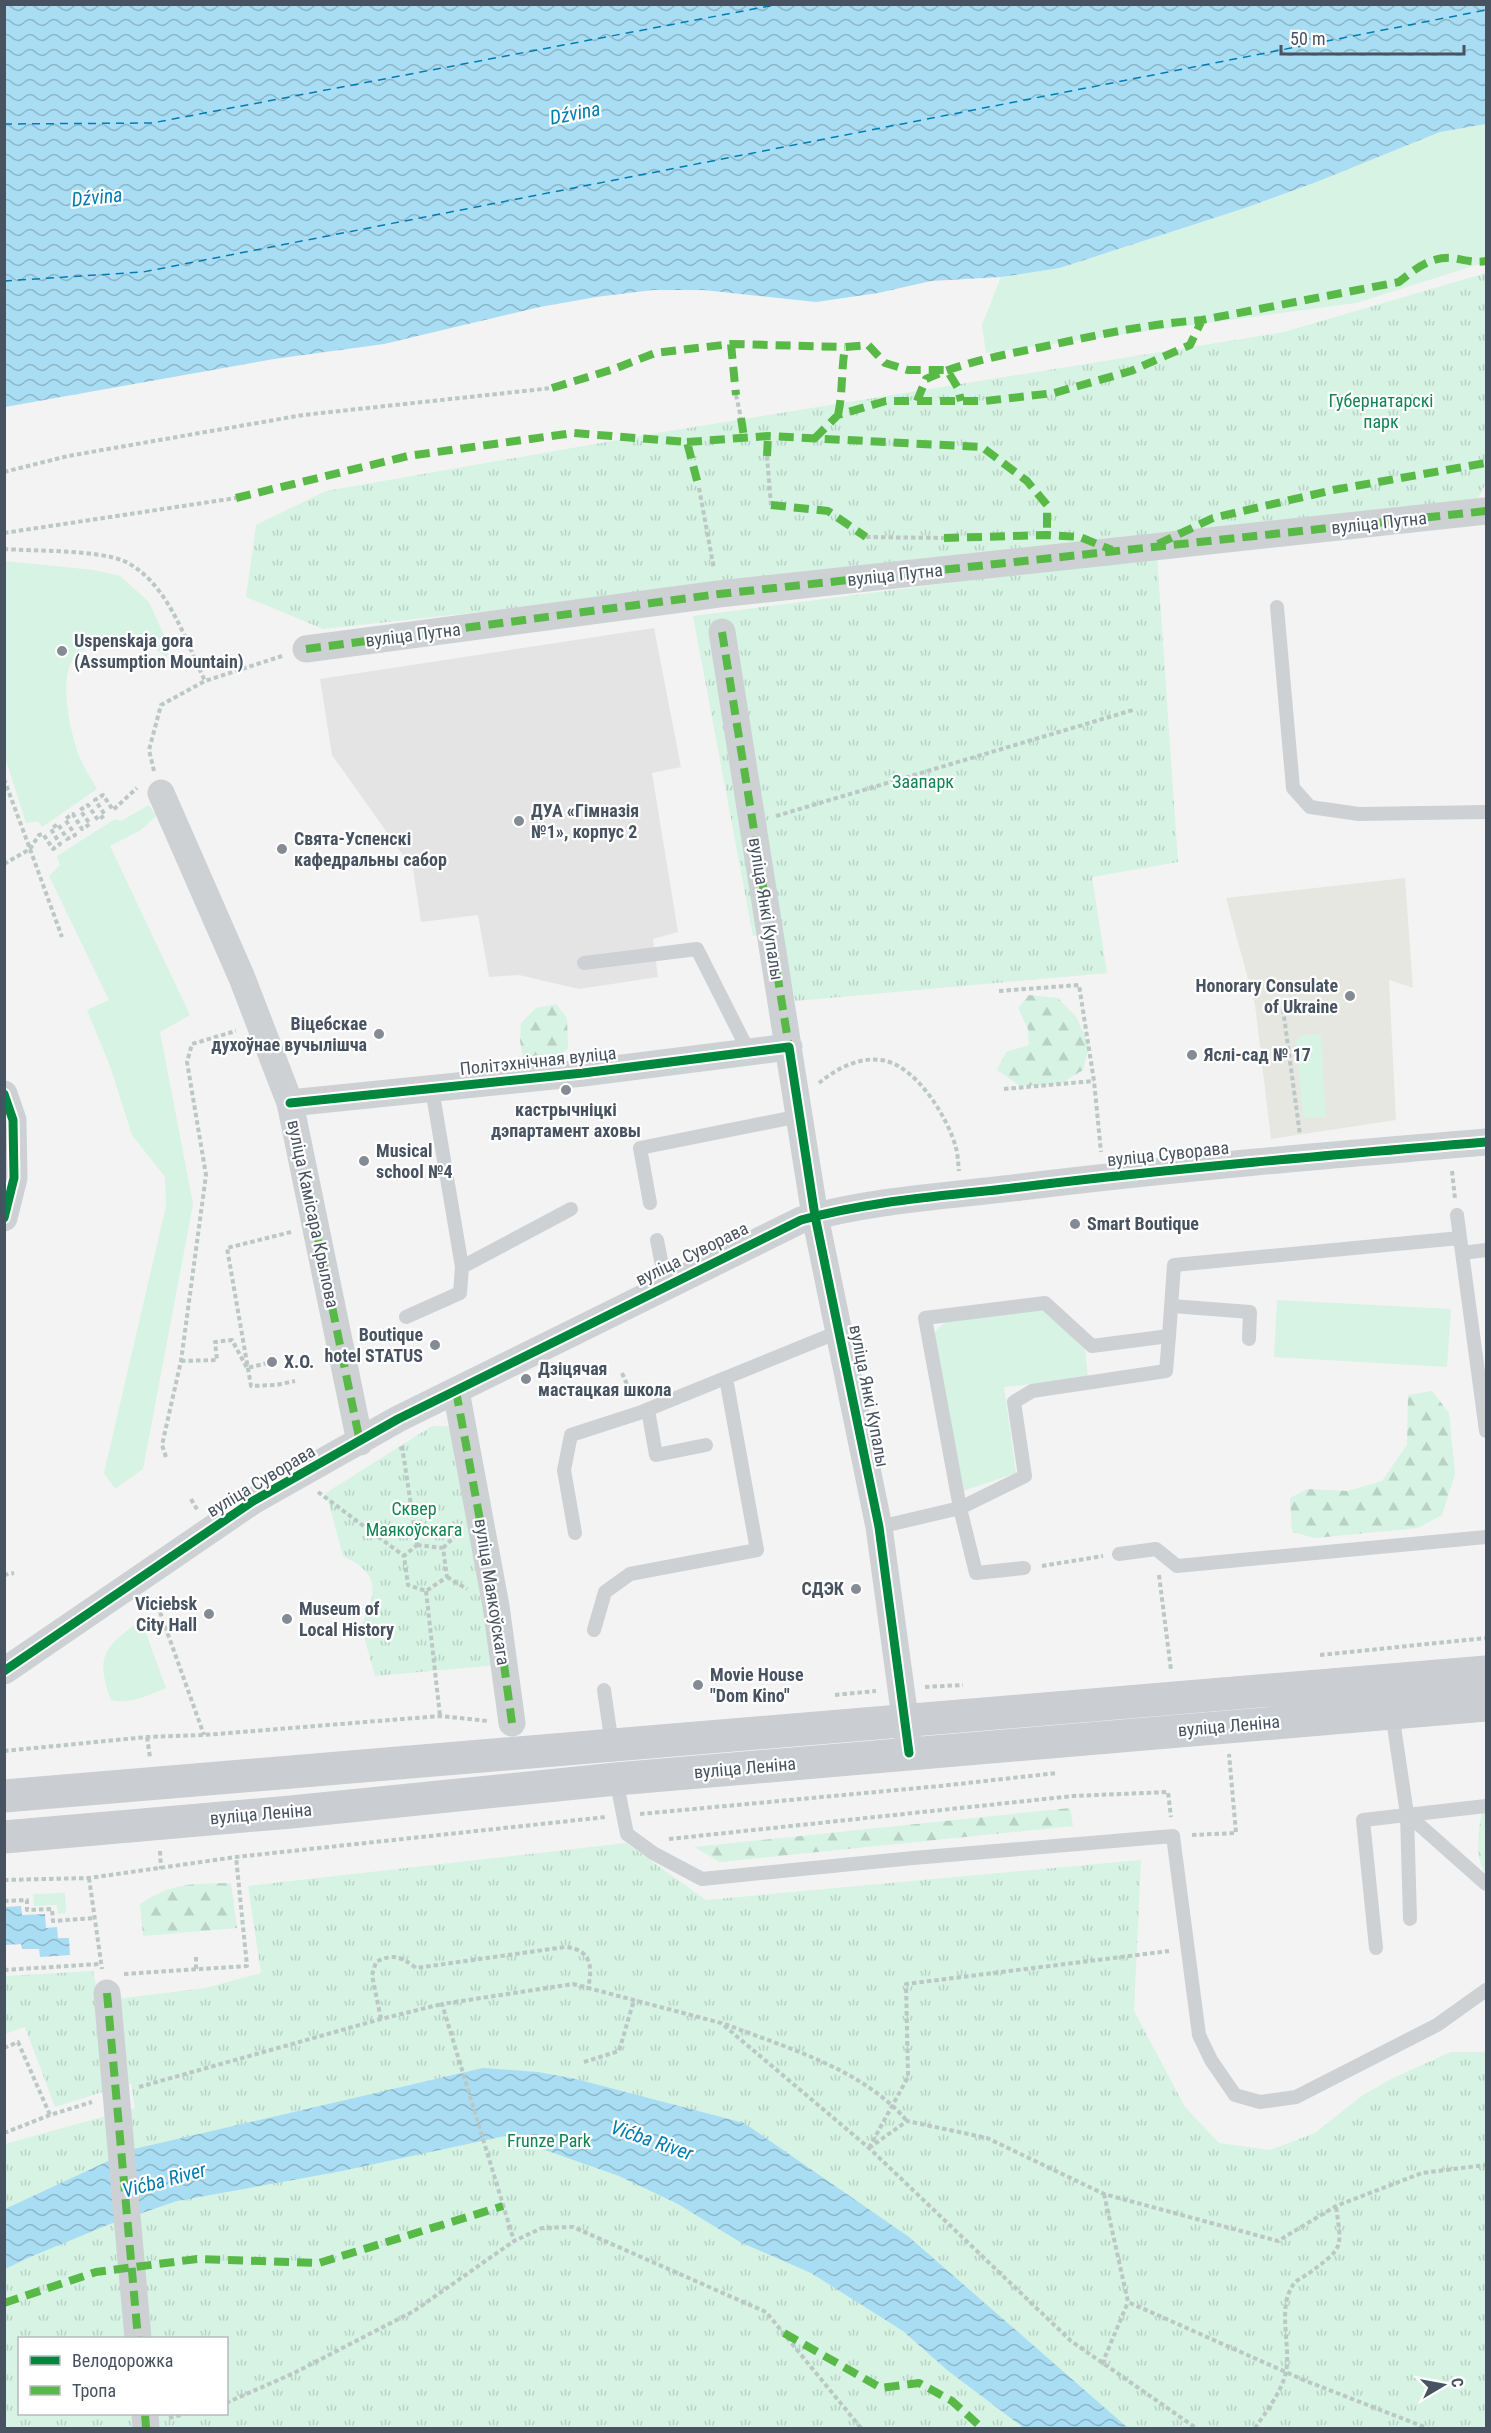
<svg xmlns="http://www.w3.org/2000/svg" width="1491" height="2433" font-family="'Roboto Condensed',sans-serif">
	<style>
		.commercial { fill: #e7e7e1 }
		.education { fill: #e4e4e5 }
		.green { fill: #d6f3e4 }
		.forest { fill: url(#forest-firs) }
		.park { fill: url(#park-tufts); fill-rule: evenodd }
		.water { fill: url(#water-waves) }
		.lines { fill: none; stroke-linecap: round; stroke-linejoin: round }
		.ferry { stroke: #037cb1; stroke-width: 1.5; stroke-dasharray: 8 6; stroke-linecap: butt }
		.path { stroke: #bbc8c5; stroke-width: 4; stroke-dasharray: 4.5 3; stroke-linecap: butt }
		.lane { stroke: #ced1d4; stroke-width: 14 }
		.street { stroke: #ced1d4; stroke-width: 27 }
		.primary { stroke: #cacdd1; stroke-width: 33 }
		.street-bridge { stroke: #ced1d4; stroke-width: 27 }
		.quiet { stroke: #58b947; stroke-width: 8; stroke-dasharray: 15 8; stroke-linecap: butt }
		.cycleway-casing { stroke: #fff; stroke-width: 13 }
		.cycleway { stroke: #00873e; stroke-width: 9 }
		.poi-dot { fill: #848b94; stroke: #fff; stroke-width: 2 }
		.labels { text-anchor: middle; stroke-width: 4.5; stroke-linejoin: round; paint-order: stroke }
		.park-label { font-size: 18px; fill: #118454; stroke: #fff }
		.street-label { font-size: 18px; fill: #485361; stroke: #fff }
		.poi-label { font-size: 18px; font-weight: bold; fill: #485361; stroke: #fff; text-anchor: start }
		.water-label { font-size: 20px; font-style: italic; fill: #037cb1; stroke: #fff }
	</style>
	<defs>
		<pattern id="forest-firs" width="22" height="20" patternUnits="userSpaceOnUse" patternTransform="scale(1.5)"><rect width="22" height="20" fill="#d6f3e4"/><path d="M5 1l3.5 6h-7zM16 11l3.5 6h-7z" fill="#b9d2c6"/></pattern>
		<pattern id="park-tufts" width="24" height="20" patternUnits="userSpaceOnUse" patternTransform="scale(1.5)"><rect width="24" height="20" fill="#d6f3e4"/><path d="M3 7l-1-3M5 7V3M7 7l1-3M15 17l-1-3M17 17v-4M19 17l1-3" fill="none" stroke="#b9d2c6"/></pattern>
		<pattern id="water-waves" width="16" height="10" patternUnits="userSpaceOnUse" patternTransform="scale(1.5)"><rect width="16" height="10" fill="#a9ddf3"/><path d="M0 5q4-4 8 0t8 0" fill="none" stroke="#8cb6c8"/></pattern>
	</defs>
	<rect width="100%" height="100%" fill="#f3f3f3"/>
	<path class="commercial" d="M1405,878L1413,988L1389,980L1396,1120L1271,1139L1255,1005L1226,898Z"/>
	<path class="education" d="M654,628L681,767L652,773L678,932L653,939L658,977L579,989L519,975L489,977L478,915L421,922L413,869L332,755L320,679Z"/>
	<path class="green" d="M1486,124V262L1356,303L986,353L982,325L1001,277L1061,268L1245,208L1319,181L1440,132Z
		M4,561L94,570L120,576L149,602L170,649L167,657C144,642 130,632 103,641C92,644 79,651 72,661C59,682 71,735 79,756C84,768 91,778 97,789L42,827L38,821L26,823L5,757Z
		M149,805L156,816L141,830L110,846L190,1015L160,1032L193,1204L143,1469L115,1489L104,1473L166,1206L165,1177L132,1135L110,1066L87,1010L109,1000L49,876L60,865L57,856L115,819L121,821Z
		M1321,1034L1326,1117L1303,1118L1296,1041L1302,1035Z
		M1277,1300L1451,1309L1447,1367L1274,1357Z
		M1044,1308L1085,1350L1088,1378L1004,1387L1016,1473L963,1491L933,1334L948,1319Z
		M141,1620L166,1688C148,1695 131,1705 111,1700C94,1655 106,1646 141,1620Z
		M65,1893L66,1913L58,1914L57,1905L34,1906L33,1894Z"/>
	<path class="forest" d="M1029,995L1058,998L1077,1018L1089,1046L1083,1070L1060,1084L1020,1086L997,1070L1006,1052L1029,1045L1028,1029L1018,1008Z
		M556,1004L567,1018L568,1048L553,1064L532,1066L524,1060L520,1041L521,1023L536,1008Z
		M1432,1391L1449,1413L1455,1474L1442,1515L1418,1528L1315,1538L1292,1532L1290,1498L1307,1489L1348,1491L1382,1481L1407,1445L1408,1395Z
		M1070,1808L1073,1826L720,1862L694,1847Z
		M1486,1810V1873C1474,1861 1479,1827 1482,1811Z
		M231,1883L237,1928L143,1936L140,1904C174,1882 191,1884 231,1883Z"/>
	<path class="park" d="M1486,273V483L1475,504L323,629L246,597L256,525L326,491L663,432L1284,332Z
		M1157,556L1178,862L1092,877L1107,973L795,1001L782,931L753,936L693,616Z
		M432,1426L470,1427L509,1664L375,1676L361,1626C378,1591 380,1574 343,1556L326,1493Z
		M626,1843L706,1900L1141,1860L1134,2011L1185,2107L1219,2143L1270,2150L1315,2133L1363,2095L1393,2078L1451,2052H1486V2428H5V2144L135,2108L131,2083L55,2107L25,2027L5,2034V1976L93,1971L99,2001L206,1988L261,1973L248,1886ZM20,2338H226V2414H20Z"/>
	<path class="water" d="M4,5H1486V124L1440,132L1319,181L1245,208L1060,268L1001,277L931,281L878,293L816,302L703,290H653L596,297L540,307L384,344L274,359L5,407Z
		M21,1906L22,1915L45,1914L46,1928L57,1927L58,1938H69L70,1955L40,1957L39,1949H22L21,1944L5,1945V1907Z
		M483,2068L538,2072L576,2079L744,2123L909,2237L1128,2428H1024L947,2370L903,2331L811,2273L740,2242L678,2204L619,2176L505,2136L337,2172L177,2201L110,2224L30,2257L5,2269V2209L134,2149Z"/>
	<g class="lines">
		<path class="ferry" d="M4,124L152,123L780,4
			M4,281L143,272L1486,10"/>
		<path class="path" d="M736,395L741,418
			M767,456L771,505
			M4,472L68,456L303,415L552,388
			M699,488L714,569
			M4,533L236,498
			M866,537L944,538
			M4,549C34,551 99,550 124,561C168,582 185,640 205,681
			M154,771L149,750L161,705L205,681L282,656
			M4,779L30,849
			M776,816L1133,710
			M30,849L39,835L43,834L53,849L60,844L51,829L58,824L67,839L75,835L65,819L73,814L82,829L90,824L80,810L88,805L98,820L105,815L95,800L103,795L113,810L137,788
			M4,864L30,849L62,937
			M999,991L1079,985L1094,1081L1101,1152
			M1283,1009L1300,1135
			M819,1083C837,1068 862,1055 886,1061C918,1069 948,1118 956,1148C958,1155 958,1163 959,1171
			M1004,1089L1094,1081
			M1452,1171L1455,1199
			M291,1232L227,1248L251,1386L276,1385L295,1381
			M181,1361L217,1360L215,1342L232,1340L247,1368L272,1362
			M622,1373L632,1396
			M402,1446L417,1545
			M166,1457L162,1445L181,1361L206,1175L187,1062L192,1044L236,1031
			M318,1492L404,1556
			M191,1499L198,1511
			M417,1545L443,1548L447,1577L426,1591L408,1585L404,1556Z
			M443,1548L457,1534
			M1042,1566L1103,1556
			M4,1575L14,1573
			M1159,1575L1171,1670
			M447,1577L467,1589
			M426,1591L440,1716
			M155,1598L204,1735
			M1320,1655L1486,1638
			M925,1687L963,1685
			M835,1695L876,1691
			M147,1737L150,1757
			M4,1751L147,1737L204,1735L440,1716L488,1721
			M640,1814L940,1786L1057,1773
			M1192,1835L1236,1833L1229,1754
			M669,1839L1073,1796L1168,1792L1171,1817
			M160,1851L161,1869
			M89,1878L102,1969
			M4,1880L89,1878L236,1857L606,1817
			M4,1901L27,1900V1910L52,1909L53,1921L95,1918
			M196,1957V1971
			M4,1970L100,1964
			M124,1974L247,1966L236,1857
			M381,2019L372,1975L376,1962C393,1953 402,1957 416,1968L565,1947C591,1949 593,1967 588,1988
			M725,2024C787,2048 863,2069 907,2121
			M4,2048L18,2042L50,2115
			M584,2062L619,2051L634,2000
			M139,2087L381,2019L442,2004
			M4,2133L50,2115L92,2102
			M869,2148L907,2121L987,2138L1104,2194L1278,2241L1336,2206L1422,2173L1486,2165
			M869,2148L908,2077L906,1984L1169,1951
			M1104,2194L1128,2302L1306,2381L1427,2428
			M1102,2364L1128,2302
			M226,2403L294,2373L414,2311L514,2241
			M169,2418L185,2414
			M861,2428L766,2312L573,2227L542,2228L514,2241L442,2004L573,1984L721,2023L869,2148L1071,2341L1196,2428
			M1255,2428C1266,2412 1282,2391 1286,2372C1291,2344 1277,2309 1293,2285C1296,2280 1303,2277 1308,2274C1344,2247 1342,2250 1336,2206"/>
		<path class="lane" d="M1277,607L1293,788L1310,807L1359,814L1486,812
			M584,963L697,949L749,1052
			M650,1203L640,1148L800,1116
			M1457,1215L1486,1431
			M657,1240L666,1285
			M1462,1253L1486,1250
			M462,1267L571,1209
			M1172,1306L1250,1312L1249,1339
			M406,1317L460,1293L462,1267L432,1089
			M648,1410L656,1455L706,1445
			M879,1527L960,1508L925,1318L1045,1303L1092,1346L1169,1336L1174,1265L1460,1238
			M575,1533L564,1470L571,1435L639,1413L826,1337L840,1333
			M1119,1554L1156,1549L1177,1566L1486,1537
			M1024,1568L976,1573L960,1508L1025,1476L1014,1402L1032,1391L1166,1371L1169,1336
			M594,1630L605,1592L630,1574L757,1550L726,1378
			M604,1690L612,1745
			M1392,1713L1407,1814L1410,1919
			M616,1779L627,1834L653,1853L702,1879L913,1858L1173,1836L1199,2035L1211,2060L1235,2095L1260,2102L1296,2097L1437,2025L1486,1990
			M1407,1814L1486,1884
			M1376,1948L1363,1820L1486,1806"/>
		<path class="street" d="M722,632L815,1216L879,1527L908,1740
			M306,649L719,594L1486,511
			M161,793L242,978L290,1103L360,1442
			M4,1094L13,1120L14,1178L4,1218
			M290,1103L583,1073L789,1047
			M456,1391L496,1606L512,1723
			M4,1671L253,1501L398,1419L801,1220C872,1200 947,1196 1021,1187C1176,1168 1331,1155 1486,1142"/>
		<path class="primary" d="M4,1796L1486,1672
			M4,1837L291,1812L616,1779L1486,1705"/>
		<path class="street-bridge" d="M107,1993L138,2338
			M145,2414L146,2428"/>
		<path class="quiet" d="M731,344L736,395
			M552,388L614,369L655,353L731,344L845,347
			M917,401L926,379C963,362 1003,355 1042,347C1096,335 1148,324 1202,320
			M838,415C843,392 841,371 845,347L868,345L885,363L908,370H947L958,388L961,401
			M741,418L744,437
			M814,439L838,415L886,401H985L1054,393L1131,371L1190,345L1202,320L1399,282C1415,269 1431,256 1453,258C1465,260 1475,263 1486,261
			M687,442L768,436L982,447L1027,481L1047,505V535
			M767,456L768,436
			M236,498L408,456L573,433L687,442L699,488
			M771,505L828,511L866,537
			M944,538L1047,535L1080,537L1112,550
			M1158,544L1213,518L1333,490L1486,463
			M722,632L789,1047
			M306,649L719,594L1486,511
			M309,1195L360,1442
			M456,1391L496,1606L512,1723
			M107,1993L138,2338
			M4,2303L96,2272L197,2259L319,2263L503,2206
			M784,2333L881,2388L919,2383L952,2401L982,2428
			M145,2414L146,2428"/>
		<g class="cycleway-casing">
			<path id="cycleway" d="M4,1094L13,1120L14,1178L4,1218
				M290,1103L583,1073L789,1047L815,1216L879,1527L909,1753
				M4,1671L253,1501L398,1419L801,1220C872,1200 947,1196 1021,1187C1176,1168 1331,1155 1486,1142"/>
		</g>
		<use href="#cycleway" class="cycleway"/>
	</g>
	<g class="poi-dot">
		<circle cx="62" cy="651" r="6"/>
		<circle cx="519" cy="821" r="6"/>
		<circle cx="282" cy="849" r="6"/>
		<circle cx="1350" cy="996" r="6"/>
		<circle cx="379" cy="1034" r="6"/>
		<circle cx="1192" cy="1055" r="6"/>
		<circle cx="566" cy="1090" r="6"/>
		<circle cx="364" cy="1161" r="6"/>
		<circle cx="1075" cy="1224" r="6"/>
		<circle cx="435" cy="1345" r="6"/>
		<circle cx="272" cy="1362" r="6"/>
		<circle cx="526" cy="1379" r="6"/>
		<circle cx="856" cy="1589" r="6"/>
		<circle cx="209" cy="1614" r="6"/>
		<circle cx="287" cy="1619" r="6"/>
		<circle cx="698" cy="1685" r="6"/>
	</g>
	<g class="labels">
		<g class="park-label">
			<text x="1381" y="407">Губернатарскі<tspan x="1381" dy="21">парк</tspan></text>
			<text x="923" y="788">Заапарк</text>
			<text x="414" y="1515">Сквер<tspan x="414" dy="21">Маякоўскага</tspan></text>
			<text x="549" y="2147">Frunze Park</text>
		</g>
		<g class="street-label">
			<text transform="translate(1379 523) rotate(-6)" y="6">вуліца Путна</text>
			<text transform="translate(895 575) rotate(-6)" y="6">вуліца Путна</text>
			<text transform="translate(413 635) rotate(-7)" y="6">вуліца Путна</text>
			<text transform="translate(766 909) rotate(81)" y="6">вуліца Янкі Купалы</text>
			<text transform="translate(538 1061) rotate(-6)" y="6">Політэхнічная вуліца</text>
			<text transform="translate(1168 1154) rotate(-6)" y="6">вуліца Суворава</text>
			<text transform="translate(313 1214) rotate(78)" y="6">вуліца Камісара Крылова</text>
			<text transform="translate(692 1254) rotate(-26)" y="6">вуліца Суворава</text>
			<text transform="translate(869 1396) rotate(79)" y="6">вуліца Янкі Купалы</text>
			<text transform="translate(261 1481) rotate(-31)" y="6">вуліца Суворава</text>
			<text transform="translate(492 1592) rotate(81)" y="6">вуліца Маякоўскага</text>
			<text transform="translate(1229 1726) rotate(-5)" y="6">вуліца Леніна</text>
			<text transform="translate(745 1768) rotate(-5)" y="6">вуліца Леніна</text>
			<text transform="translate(261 1814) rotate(-5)" y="6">вуліца Леніна</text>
		</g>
		<g class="poi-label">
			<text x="74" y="647">Uspenskaja gora<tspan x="74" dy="21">(Assumption Mountain)</tspan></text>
			<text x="531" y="817">ДУА «Гімназія<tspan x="531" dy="21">№1», корпус 2</tspan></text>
			<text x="294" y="845">Свята-Успенскі<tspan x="294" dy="21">кафедральны сабор</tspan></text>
			<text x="1338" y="992" text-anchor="end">Honorary Consulate<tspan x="1338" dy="21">of Ukraine</tspan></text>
			<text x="367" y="1030" text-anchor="end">Віцебскае<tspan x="367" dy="21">духоўнае вучылішча</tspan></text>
			<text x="1204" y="1061">Яслі-сад № 17</text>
			<text x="566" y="1116" text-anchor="middle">кастрычніцкі<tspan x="566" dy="21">дэпартамент аховы</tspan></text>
			<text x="376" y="1157">Musical<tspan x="376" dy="21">school №4</tspan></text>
			<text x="1087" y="1230">Smart Boutique</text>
			<text x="423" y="1341" text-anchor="end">Boutique<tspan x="423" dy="21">hotel STATUS</tspan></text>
			<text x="284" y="1368">X.O.</text>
			<text x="538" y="1375">Дзіцячая<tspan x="538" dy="21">мастацкая школа</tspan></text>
			<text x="844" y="1595" text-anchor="end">СДЭК</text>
			<text x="197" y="1610" text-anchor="end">Viciebsk<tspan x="197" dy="21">City Hall</tspan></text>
			<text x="299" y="1615">Museum of<tspan x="299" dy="21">Local History</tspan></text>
			<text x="710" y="1681">Movie House<tspan x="710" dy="21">"Dom Kino"</tspan></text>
		</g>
		<g class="water-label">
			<text transform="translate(575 113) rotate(-11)" y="7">Dźvina</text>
			<text transform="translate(97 197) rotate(-6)" y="7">Dźvina</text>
			<text transform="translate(652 2140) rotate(19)" y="7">Vićba River</text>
			<text transform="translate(164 2180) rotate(-15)" y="7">Vićba River</text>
		</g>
	</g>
	<rect width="1491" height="2433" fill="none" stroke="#485361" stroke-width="12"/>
	<rect x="18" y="2337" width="210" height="78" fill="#ffffff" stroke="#b6bac0" stroke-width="1.5"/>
	<rect x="30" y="2356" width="30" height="9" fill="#00873e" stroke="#b6bac0" stroke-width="1.5"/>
	<text x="72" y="2367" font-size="18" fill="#485361">Велодорожка</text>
	<rect x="30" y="2386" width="30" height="9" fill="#58b947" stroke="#b6bac0" stroke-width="1.5"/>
	<text x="72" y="2397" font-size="18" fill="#485361">Тропа</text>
	<g transform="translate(1443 2385) rotate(80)" stroke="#ffffff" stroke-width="4.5" paint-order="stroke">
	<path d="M0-4.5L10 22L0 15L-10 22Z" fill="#485361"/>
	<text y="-9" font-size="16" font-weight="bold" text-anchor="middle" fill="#485361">С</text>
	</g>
	<path d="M1281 45v9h183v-9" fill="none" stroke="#485361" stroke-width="3"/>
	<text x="1290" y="45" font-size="18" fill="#485361" stroke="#ffffff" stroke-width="4.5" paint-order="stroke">50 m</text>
</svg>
